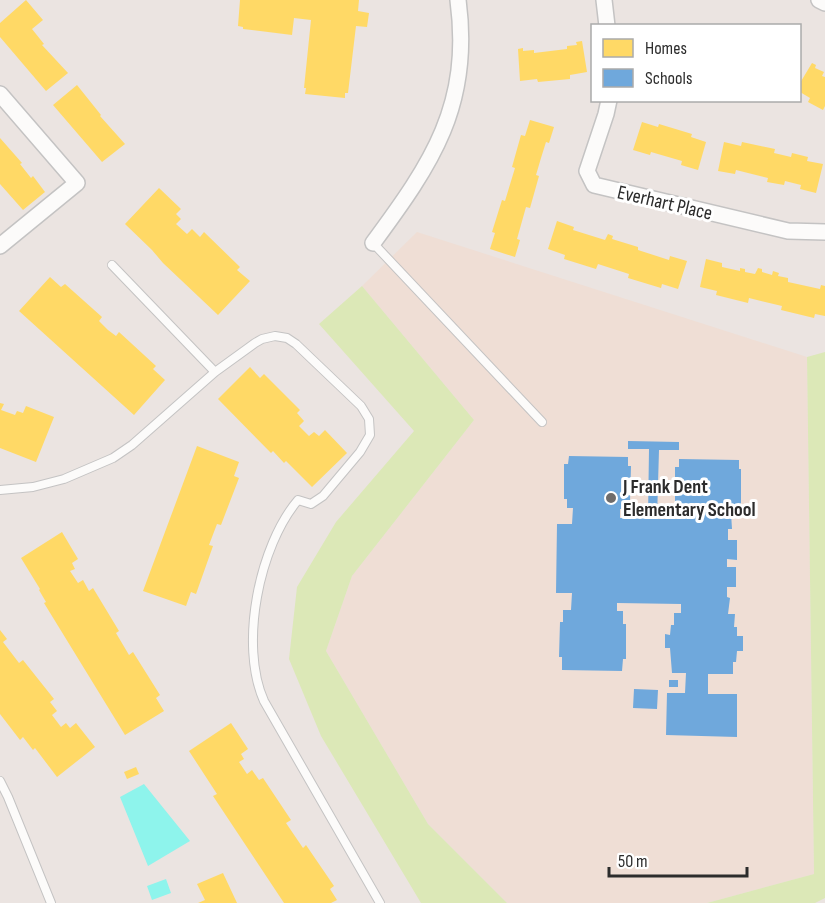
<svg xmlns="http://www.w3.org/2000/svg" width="825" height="903" font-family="'Sofia Sans Condensed',sans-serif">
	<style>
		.education { fill: #efded5 }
		.green { fill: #dce8b7 }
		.water { fill: #8ef4ec }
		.homes { fill: #ffd966 }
		.schools { fill: #6fa8dc }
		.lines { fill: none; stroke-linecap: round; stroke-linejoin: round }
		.service-casing { stroke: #c4c3c3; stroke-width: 10 }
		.minor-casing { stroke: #c4c3c3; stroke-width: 18 }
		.service { stroke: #fcfbfa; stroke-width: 8 }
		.minor { stroke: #fcfbfa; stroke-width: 15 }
		.poi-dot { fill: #6f6c6b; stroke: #fff; stroke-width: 2 }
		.labels { text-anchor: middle; stroke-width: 6; stroke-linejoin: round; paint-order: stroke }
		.street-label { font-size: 20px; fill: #2c2c2c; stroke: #fff }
		.poi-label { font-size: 20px; font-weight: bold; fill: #2c2c2c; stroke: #fff; text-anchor: start }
	</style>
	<rect width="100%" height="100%" fill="#ebe4e1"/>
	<path class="education" d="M417,232L807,357L814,874L707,903H507L428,824L326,651L352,576L474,420L362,286Z"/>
	<path class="green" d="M362,286L474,420L352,576L326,651L428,824L507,903H421L321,736L289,659L297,587L336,522L414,431L319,324Z
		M825,352V898L815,903H707L814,874L807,357Z"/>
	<path class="water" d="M144,784L190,841L148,866L120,797Z
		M166,879L171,893L152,900L147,886Z"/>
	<path class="homes" d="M26,0L43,20L32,29L44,44L42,45L68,73L46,91L0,37V23Z
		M240,0H359L358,11L369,13L367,27L356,26L348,93H345V98L305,94L306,88H304L311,20L294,18L292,35L243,29V27L238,26Z
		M582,41L587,72L570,75V79L538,82L537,79L520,81L518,49L523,48V51L534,50V53L567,49V46L577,45L576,42Z
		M812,63L816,65L815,68L824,72L822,76L825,77V106L823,110L808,102L810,98L800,92V83Z
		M77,85L101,115L100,116L125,144L102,162L53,105Z
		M530,120L554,127L549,143L546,142L541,158L536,175L539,176L530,208L526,207L517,239L520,240L515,257L490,249L495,233L492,232L502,200L505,201L515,168L512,167L521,135L525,136Z
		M642,122L658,127L659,124L692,134L691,137L706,142L698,170L681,165L682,161L651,152L650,155L633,150Z
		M0,138L22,163L20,164L31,178L33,176L45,192L23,210L0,184Z
		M724,142L741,146L742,142L775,149L774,153L791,157L792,153L808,157L807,161L823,164L816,193L800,189L801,185L785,181L784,185L767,182L768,178L736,170L735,174L718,171Z
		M159,188L181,209L176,214L181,219L176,224L187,234L192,229L200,237L204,232L240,267L237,270L250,281L218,315L163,263L152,250L125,224Z
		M557,221L574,227L573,230L605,240L608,234L613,236L612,239L638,247V250L669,260L670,256L687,261L678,289L662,284L661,288L628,278L629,274L598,264L596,269L564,259L565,255L548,249Z
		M706,259L722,263V267L740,271V268L745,269V272L755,274L758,268L762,269V272L772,275L773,271L779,273L778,276L788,278V282L820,289L821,285L825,286V316L815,314L814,318L781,310L782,306L749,298L748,303L716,295L717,291L700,287Z
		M50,277L61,287L65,284L102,317L99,321L108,330L116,336L119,332L156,366L153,369L165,380L134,415L19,311Z
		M250,367L260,378L264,374L300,410L297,413L304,421L299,426L309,436L314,432L319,436L325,430L347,453L312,487L286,461L284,463L273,451L271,453L218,399Z
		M0,403L4,404L1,410L15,415L17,411L23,413L26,406L54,417L36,462L0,448Z
		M197,446L239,462L234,476L239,478L221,525L217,524L209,545L213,546L196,594L191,592L186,606L143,591Z
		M62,532L78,559L72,563L75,569L70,571L78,583L83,580L89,591L93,588L119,631L116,633L129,655L133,652L160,695L156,698L164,711L125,735L44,603L46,602L39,590L40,589L21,558Z
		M0,630L7,639L3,642L19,663L23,660L54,699L50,702L57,711L52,715L61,727L66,723L70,728L76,723L95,747L57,777L35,748L33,750L23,737L20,740L0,714Z
		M231,723L248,749L241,754L244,759L239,762L247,774L252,770L259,780L263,778L291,820L286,823L303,848L306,845L334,886L330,889L337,900L331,903H284L213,796L217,794L189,751Z
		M136,767L139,774L127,779L124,772Z
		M223,873L237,903H198L205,900L197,884Z"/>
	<path class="schools" d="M628,441L679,442V450H659L657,519H684V511H677V502H675V467H679V459L739,460V469H741V504H737V513H731L732,529H728V540H737V560L727,559V567H736V587H727V597L730,598L728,614H735L734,627H737V636H743V651H737L736,662H733V674H708V694H737V737L666,735L667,693H685L686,673H672L670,648H665V634L670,635L671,625H674V613H681V604L617,603V611H623V624H626V659H623L622,671L562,670V657H559L560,622H563V610H571L572,593H556L557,524H572L573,508H567V499H564V464H568L569,456L628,457V466H631L630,501H627V510L620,509V518H648L649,449H628Z
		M669,680H678V687H669Z
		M634,689L658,690L657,709L633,708Z"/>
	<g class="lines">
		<g class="service-casing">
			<path id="service" d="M373,243L542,422
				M112,265L215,372
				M0,490L33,487L64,479L113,458L132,445L215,372L255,343L262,339L275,336L287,338L296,344L361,406L369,419L370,435L360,452L323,496L311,504L298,500C259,546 239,645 264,701L380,903
				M0,781L8,797L51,903"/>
		</g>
		<g class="minor-casing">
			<path id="minor" d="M604,0L607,26
				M819,0L825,3
				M0,94L77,183L0,246
				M609,100L606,114L587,171L594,185L788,231L825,232
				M373,243C432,163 472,105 458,0"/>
		</g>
		<use href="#service" class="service"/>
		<use href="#minor" class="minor"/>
	</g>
	<circle class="poi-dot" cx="611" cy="498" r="6"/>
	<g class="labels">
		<g class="street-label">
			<text transform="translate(665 202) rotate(13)" y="7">Everhart Place</text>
		</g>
		<g class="poi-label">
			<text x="623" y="493">J Frank Dent<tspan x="623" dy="23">Elementary School</tspan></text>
		</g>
	</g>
	<rect x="591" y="24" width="210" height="78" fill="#ffffff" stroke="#ababab" stroke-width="1.5"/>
	<rect x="603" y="39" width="30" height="18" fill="#ffd966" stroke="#ababab" stroke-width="1.5"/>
	<text x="645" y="54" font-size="18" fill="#2c2c2c">Homes</text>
	<rect x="603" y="69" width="30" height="18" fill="#6fa8dc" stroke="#ababab" stroke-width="1.5"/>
	<text x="645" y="84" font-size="18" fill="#2c2c2c">Schools</text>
	<path d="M609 867v9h138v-9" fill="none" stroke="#2c2c2c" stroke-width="3"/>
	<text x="618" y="867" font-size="18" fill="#2c2c2c" stroke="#ffffff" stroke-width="4.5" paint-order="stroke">50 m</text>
</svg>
